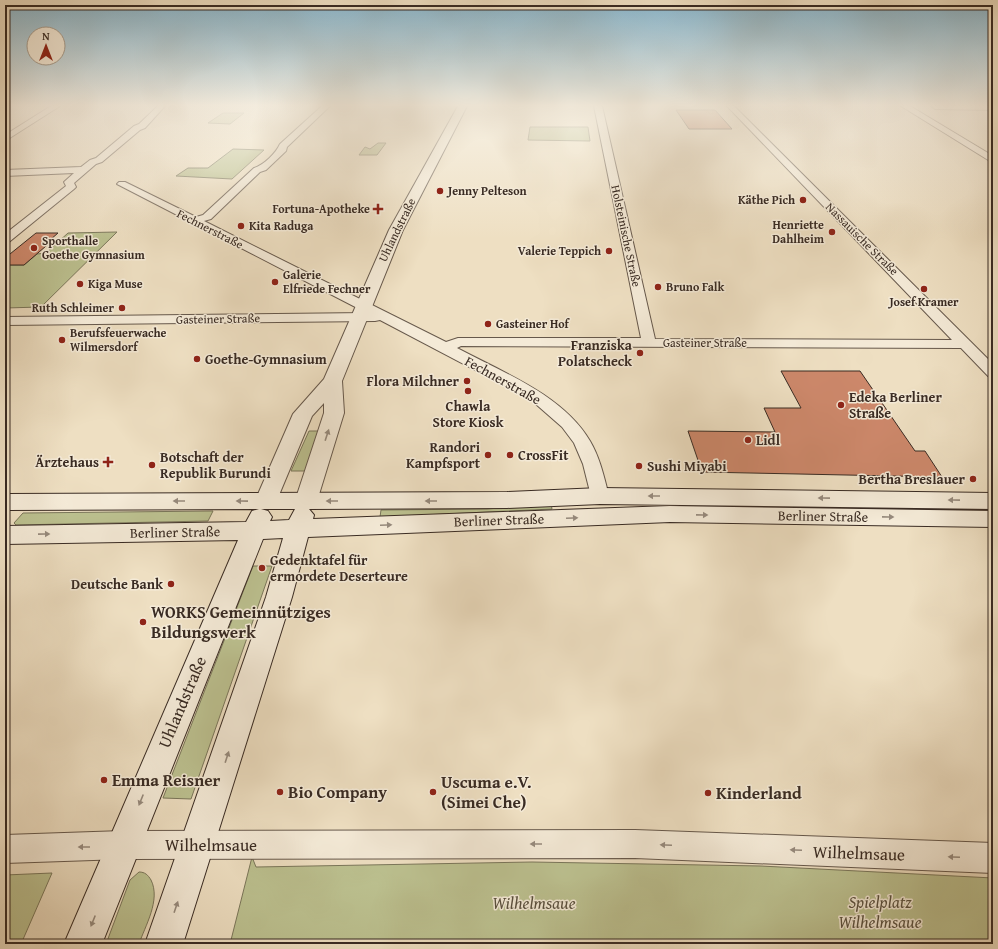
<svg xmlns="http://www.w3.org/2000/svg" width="998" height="949" font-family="'Gentium Book Plus',serif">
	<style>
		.green { fill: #bcc190; stroke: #7a765a }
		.building { fill: #cd886b; stroke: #392b23 }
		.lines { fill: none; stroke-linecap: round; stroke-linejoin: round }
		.minor-casing { stroke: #66584b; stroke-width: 2 }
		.tertiary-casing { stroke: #66584b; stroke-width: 2 }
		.secondary-casing { stroke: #392b23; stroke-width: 2 }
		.minor { fill: #f4ead7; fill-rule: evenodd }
		.tertiary { fill: #f4ead7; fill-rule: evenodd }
		.secondary { fill: #f4ead7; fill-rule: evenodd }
		.oneway { fill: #968a7d }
		.poi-dot { fill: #8f2418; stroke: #f4ead7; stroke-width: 1.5 }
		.labels { text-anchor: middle; stroke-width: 3; stroke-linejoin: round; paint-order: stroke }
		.far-poi-label { font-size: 12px; font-weight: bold; fill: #392b23; stroke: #f4ead7; text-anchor: start }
		.far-street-label { font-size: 12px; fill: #392b23; stroke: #f4ead7 }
		.poi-label { font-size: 14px; font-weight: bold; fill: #392b23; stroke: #f4ead7; text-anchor: start }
		.street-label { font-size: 14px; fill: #392b23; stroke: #f4ead7 }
		.near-poi-label { font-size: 17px; font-weight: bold; fill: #392b23; stroke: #f4ead7; text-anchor: start }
		.near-street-label { font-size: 17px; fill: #392b23; stroke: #f4ead7 }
		.near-park-label { font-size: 17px; font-style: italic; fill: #5a503e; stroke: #f4ead7 }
	</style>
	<rect width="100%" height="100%" fill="#eedfc2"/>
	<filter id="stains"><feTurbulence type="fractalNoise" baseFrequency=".005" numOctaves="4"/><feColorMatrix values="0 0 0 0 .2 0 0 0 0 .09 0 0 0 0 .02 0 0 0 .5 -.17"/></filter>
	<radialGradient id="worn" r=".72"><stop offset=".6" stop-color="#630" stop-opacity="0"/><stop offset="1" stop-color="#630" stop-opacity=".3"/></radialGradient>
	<path class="green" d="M223,113H244L230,124L208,123Z
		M530,127H588L590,141L528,140Z
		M378,143H386L377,155H359L365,147L370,149Z
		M233,149L264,150L232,179L176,176L188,168H208Z
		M117,232L41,307L5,308V265H24L37,254L46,253L68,233Z
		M309,431H319L306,471H291Z
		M551,504L552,509L380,517L381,510L487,509Z
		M213,511L208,521L16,525L14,523L23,513Z
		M253,566H272L191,799L163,798Z
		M252,857L256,867L532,862L761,866L993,878V944H230Z
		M139,872C145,872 148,875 151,880C161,900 145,926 139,944H106L130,880Z
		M52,873L21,944H5V875Z"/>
	<path class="building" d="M676,110H715L732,129H689Z
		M36,233H58L50,240H53L24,265H5V258Z
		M781,371H860L915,451H925L942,477L702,472L688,431L775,432L764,408H801Z"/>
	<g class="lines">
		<g class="minor-casing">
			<path id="minor" d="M51,106H60L5,141V135Z
				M158,106H165L145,128L140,130L102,162L96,164L74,183L76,187L74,189L9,242L5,243V234L66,186L64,182L74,173L5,176V170L81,167L90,160L96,158L134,126L139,124Z
				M322,106H330L287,147L286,151L266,170L260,172L211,219L204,221L446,342L458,338H641L594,106H602L655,339L952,340L727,106H734L993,364V378L988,376L961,348L461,346L457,348C502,372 563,395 590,441C600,458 604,477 609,496L607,501L600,502L593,501L591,496L583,464L574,443L562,427L530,399L380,320L375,321L5,325V317L367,313L117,184L119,182H125L196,217L203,215L254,168C264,165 276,153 280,144Z
				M901,106H910L993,156V163Z
				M635,830L993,843V873L635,858L123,859L5,863V835L123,831Z"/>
		</g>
		<g class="tertiary-casing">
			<path id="tertiary" d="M458,106H467L403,230L342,381L344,413L317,501L314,507L306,509L298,507L295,501L324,413V403L312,416L274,507L266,509L258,507L255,501L293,414L324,379L389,230Z
				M931,106H993V110L935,109Z"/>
		</g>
		<g class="secondary-casing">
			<path id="secondary" d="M600,488L993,493V509L600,504L507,508L309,509L314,515L313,519L670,506L993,511V527L670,522L308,537L292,597L183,944H145L266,597L283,538L263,539L102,944H64L238,540L5,544V526L246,522L252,511L259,509L5,510V494L507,492ZM261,509H295L289,520L270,521L272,517L268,511Z"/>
		</g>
		<use href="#minor" class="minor"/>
		<use href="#tertiary" class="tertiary"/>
		<use href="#secondary" class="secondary"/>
	</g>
	<defs><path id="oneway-solid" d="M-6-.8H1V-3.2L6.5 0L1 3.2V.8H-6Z"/></defs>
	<g class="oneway">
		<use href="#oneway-solid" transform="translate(327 435) rotate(-72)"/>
		<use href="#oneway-solid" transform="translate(654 496) rotate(180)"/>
		<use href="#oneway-solid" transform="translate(824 498) rotate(-179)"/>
		<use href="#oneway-solid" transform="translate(954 500) rotate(-179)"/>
		<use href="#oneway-solid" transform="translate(179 501) rotate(180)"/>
		<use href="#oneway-solid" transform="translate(242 501) rotate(-179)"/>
		<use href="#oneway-solid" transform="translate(332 501) rotate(180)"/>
		<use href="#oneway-solid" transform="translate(431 501) rotate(180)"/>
		<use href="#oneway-solid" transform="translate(702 515) rotate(1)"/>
		<use href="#oneway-solid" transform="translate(888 517) rotate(1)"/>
		<use href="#oneway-solid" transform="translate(572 518) rotate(-3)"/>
		<use href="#oneway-solid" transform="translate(386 525) rotate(-2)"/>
		<use href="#oneway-solid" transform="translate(44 534) rotate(-1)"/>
		<use href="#oneway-solid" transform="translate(227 757) rotate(-72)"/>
		<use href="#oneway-solid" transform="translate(141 800) rotate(112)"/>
		<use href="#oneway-solid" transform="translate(536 844) rotate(180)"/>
		<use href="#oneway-solid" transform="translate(666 845) rotate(-178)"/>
		<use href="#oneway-solid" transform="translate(84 847) rotate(180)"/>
		<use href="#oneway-solid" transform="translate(796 850) rotate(-178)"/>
		<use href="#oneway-solid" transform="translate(954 857) rotate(-178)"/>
		<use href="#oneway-solid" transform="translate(176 907) rotate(-71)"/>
		<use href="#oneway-solid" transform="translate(93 921) rotate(112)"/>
	</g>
	<linearGradient id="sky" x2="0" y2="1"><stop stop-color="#89b8d0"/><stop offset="0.44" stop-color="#f7f1e4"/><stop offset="1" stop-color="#f7f1e4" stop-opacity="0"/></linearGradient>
	<rect width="998" height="239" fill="url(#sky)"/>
	<g class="poi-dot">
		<circle cx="440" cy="191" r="4"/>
		<circle cx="803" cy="200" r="4"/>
		<path d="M376 203h4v4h4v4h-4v4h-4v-4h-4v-4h4z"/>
		<circle cx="241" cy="226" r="4"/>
		<circle cx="832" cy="232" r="4"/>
		<circle cx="34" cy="248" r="4"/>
		<circle cx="609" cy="251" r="4"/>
		<circle cx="275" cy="282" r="4"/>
		<circle cx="80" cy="284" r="4"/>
		<circle cx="658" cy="287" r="4"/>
		<circle cx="924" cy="289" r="4"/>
		<circle cx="122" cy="308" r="4"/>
		<circle cx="488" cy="324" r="4"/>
		<circle cx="62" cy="340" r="4"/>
		<circle cx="640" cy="353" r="4"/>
		<circle cx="197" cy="359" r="4"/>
		<circle cx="467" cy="381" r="4"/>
		<circle cx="468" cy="391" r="4"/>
		<circle cx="841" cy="405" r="4"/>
		<circle cx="748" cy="440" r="4"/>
		<circle cx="488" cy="455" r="4"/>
		<circle cx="510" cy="455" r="4"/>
		<path d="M106 456h4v4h4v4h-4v4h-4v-4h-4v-4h4z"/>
		<circle cx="152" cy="465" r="4"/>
		<circle cx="639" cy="466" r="4"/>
		<circle cx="973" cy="479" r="4"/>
		<circle cx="262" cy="568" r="4"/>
		<circle cx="171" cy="584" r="4"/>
		<circle cx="143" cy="622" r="4"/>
		<circle cx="104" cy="780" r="4"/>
		<circle cx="280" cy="792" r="4"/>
		<circle cx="433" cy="792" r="4"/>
		<circle cx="708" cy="793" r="4"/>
	</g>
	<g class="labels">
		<g class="far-poi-label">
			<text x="448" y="195">Jenny Pelteson</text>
			<text x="795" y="204" text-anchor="end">Käthe Pich</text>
			<text x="370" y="213" text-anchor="end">Fortuna-Apotheke</text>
			<text x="824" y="229" text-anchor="end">Henriette<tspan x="824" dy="14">Dahlheim</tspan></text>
			<text x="249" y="230">Kita Raduga</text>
			<text x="42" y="245">Sporthalle<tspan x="42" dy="14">Goethe Gymnasium</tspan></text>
			<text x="601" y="255" text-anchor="end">Valerie Teppich</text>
			<text x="283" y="279">Galerie<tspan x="283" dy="14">Elfriede Fechner</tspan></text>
			<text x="88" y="288">Kiga Muse</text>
			<text x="666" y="291">Bruno Falk</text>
			<text x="924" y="306" text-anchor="middle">Josef Kramer</text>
			<text x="114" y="312" text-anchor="end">Ruth Schleimer</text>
			<text x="496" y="328">Gasteiner Hof</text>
			<text x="70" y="337">Berufsfeuerwache<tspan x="70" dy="14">Wilmersdorf</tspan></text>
		</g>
		<g class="far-street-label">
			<text transform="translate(210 229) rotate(27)" y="4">Fechnerstraße</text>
			<text transform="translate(397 230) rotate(-64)" y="4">Uhlandstraße</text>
			<text transform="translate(626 236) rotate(78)" y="4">Holsteinische Straße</text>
			<text transform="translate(862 239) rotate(45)" y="4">Nassauische Straße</text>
			<text transform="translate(218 319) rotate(-1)" y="4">Gasteiner Straße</text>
			<text x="705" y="347">Gasteiner Straße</text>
		</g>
		<g class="poi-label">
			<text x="632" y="350" text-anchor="end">Franziska<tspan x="632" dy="16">Polatscheck</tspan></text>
			<text x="205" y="364">Goethe-Gymnasium</text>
			<text x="459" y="386" text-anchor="end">Flora Milchner</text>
			<text x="849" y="402">Edeka Berliner<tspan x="849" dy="16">Straße</tspan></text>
			<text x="468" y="411" text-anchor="middle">Chawla<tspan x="468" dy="16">Store Kiosk</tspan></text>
			<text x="756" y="445">Lidl</text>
			<text x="480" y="452" text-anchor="end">Randori<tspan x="480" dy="16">Kampfsport</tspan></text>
			<text x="518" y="460">CrossFit</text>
			<text x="160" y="462">Botschaft der<tspan x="160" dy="16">Republik Burundi</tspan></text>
			<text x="99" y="467" text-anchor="end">Ärztehaus</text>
			<text x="647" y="471">Sushi Miyabi</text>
			<text x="965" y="484" text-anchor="end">Bertha Breslauer</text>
			<text x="270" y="565">Gedenktafel für<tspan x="270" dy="16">ermordete Deserteure</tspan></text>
			<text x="163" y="589" text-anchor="end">Deutsche Bank</text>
		</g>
		<g class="street-label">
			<text transform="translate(503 380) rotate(29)" y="5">Fechnerstraße</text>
			<text transform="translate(823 516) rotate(1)" y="5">Berliner Straße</text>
			<text transform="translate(499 520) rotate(-2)" y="5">Berliner Straße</text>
			<text transform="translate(175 532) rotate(-1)" y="5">Berliner Straße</text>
		</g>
		<g class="near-poi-label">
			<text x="151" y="618">WORKS Gemeinnütziges<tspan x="151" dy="20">Bildungswerk</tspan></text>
			<text x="112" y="786">Emma Reisner</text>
			<text x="441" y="788">Uscuma e.V.<tspan x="441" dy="20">(Simei Che)</tspan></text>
			<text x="288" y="798">Bio Company</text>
			<text x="716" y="799">Kinderland</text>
		</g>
		<g class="near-street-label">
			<text transform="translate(182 702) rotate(-67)" y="6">Uhlandstraße</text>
			<text x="211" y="851">Wilhelmsaue</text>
			<text transform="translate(859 853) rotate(2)" y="6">Wilhelmsaue</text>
		</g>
		<g class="near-park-label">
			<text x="880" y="908">Spielplatz<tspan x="880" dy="20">Wilhelmsaue</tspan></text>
			<text x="534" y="909">Wilhelmsaue</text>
		</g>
	</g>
	<rect width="998" height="949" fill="none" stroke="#eedfc2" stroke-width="20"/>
	<rect x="6" y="6" width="986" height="937" fill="none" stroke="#392b23" stroke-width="2"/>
	<rect x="10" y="10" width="978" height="929" fill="none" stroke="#392b23"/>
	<g transform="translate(46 46)"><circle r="19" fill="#f4ead7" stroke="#a99e8f"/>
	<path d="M0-3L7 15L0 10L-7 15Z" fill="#8f2418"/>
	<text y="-6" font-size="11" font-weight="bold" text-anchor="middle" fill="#392b23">N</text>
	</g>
	<rect width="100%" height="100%" filter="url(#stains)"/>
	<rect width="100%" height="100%" fill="url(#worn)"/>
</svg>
